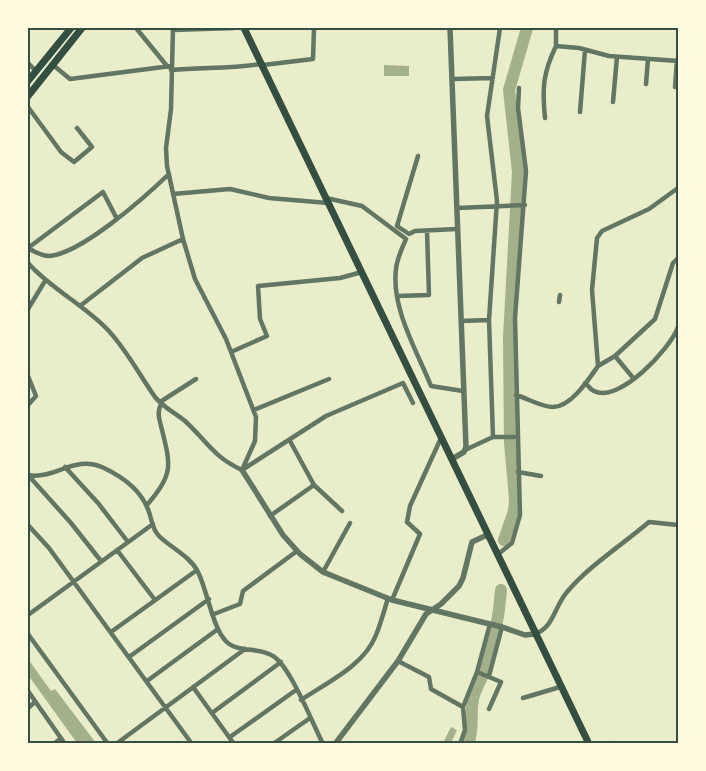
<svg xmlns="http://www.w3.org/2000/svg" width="706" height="771" font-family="'Space Grotesk',sans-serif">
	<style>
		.water { fill: #a3b18a }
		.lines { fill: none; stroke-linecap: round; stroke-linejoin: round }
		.river { stroke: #a3b18a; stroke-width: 12 }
		.minor { stroke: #617663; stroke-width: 4.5 }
		.tertiary { stroke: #617663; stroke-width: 5.5 }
		.primary { stroke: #344e41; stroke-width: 7 }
		.neatline { fill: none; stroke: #344e41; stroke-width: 2 }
	</style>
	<rect width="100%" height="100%" fill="#e9edc9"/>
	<path class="water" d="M384,65L409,66V76H384Z
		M28,659L51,691L55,689L96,743H77L28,675Z
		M451,727L457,730L451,743H443Z"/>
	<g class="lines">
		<path class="river" d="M504,540L514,511L515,499L510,443L509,337L518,172L509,90L527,28
			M468,744C475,727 469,711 474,695C477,686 482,678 485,670C494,644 499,617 501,590"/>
		<path class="minor" d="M136,28L167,66
			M173,28L171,109L166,148L167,166L183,239L195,279L226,339L256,417L255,441L242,470
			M556,28V46L579,48L609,56L678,61
			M173,30L234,28
			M28,63L36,71
			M53,65L70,79L171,66
			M263,65L313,59L314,28
			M171,70C201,67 232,69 261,64
			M452,79L493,78
			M646,84L648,59
			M675,87L677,60
			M613,102L617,57
			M28,107L61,152L74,162L92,147L77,128
			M580,112L585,50
			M545,118C542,88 543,73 556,46
			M418,156L397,226L409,234L415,231L457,229
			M173,194L230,189L269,198L328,203
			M326,198L362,206L406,239C402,249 397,258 396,269C391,308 417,351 431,386L463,391
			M457,208L525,205
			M28,248C35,252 41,256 49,256C81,254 145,197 169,174
			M28,248L103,192L117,219
			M28,263C51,289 83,304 107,329C126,349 139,374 155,397C163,407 175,413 185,421C207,441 212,456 242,470L326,416L403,383L413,403
			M397,296L429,295L427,231
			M559,302L560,295
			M80,306L142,258L183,239
			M28,309L45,281
			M461,321L489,320
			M231,352L267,336L260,319L258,286L340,278L362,272
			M615,356L634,379
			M598,366L615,356L655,319L673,263L678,258
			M28,376L36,396L28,405
			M585,383C588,385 591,390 594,391C619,404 671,348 678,327
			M516,395C527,398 541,407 553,407C571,407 589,379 598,366L592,290L597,238L602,231L649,209L678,188
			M160,402L196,379
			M254,410L329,379
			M493,437L489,320L497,201L487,116L500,28
			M290,441L314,485L342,511
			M465,450L493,437H514
			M65,467L98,503L128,542
			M518,472L541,476
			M28,475C56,480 74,454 104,468C123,477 142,491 149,512C152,520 152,529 159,536C171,548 190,556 198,572C207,590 212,624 224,639C235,654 258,646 273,656C290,666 312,722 323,744
			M28,475L71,523L101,561
			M147,505C174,473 171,466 161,426C159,418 157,412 161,404
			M270,516L314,485
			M28,525L49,548L192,744
			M117,550L155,600
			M497,555L512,543L520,515L515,318L526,171L518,108L519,88
			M323,572L350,523
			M392,600L420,534L407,522L410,506L441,438
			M214,614L240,604L243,591L297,551
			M28,615L153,524
			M111,632L197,570
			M28,634L108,744
			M535,634C554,627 554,607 567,592C590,565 622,545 649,522L678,525
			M129,657L209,599
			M398,661L429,677L431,689L463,707
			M477,672L501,682L489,709
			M489,676L502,627
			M147,681L218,629
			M193,687L234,744
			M28,691L65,744
			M523,698L560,687
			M301,700C326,683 364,666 376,635C381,623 384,611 388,598
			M28,708L35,702
			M212,713L281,662
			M230,737L296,690
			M611,743V744
			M54,744L61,738
			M116,744L245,649
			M273,744L310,718
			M460,744L465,730L463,707L477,672L490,624"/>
		<path class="tertiary" d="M450,28L466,447L464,452L452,459
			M242,470L283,535L300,554L323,572L392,600L502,627L525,635L535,634
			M335,744L398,661L426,614L441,604L459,586L463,578L472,542L487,535"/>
		<path class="primary" d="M244,28L589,744
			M28,81L71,28
			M28,96L82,28"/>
	</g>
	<rect width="706" height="771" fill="none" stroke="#fefae0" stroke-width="58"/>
	<rect x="29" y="29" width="648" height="713" class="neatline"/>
</svg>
